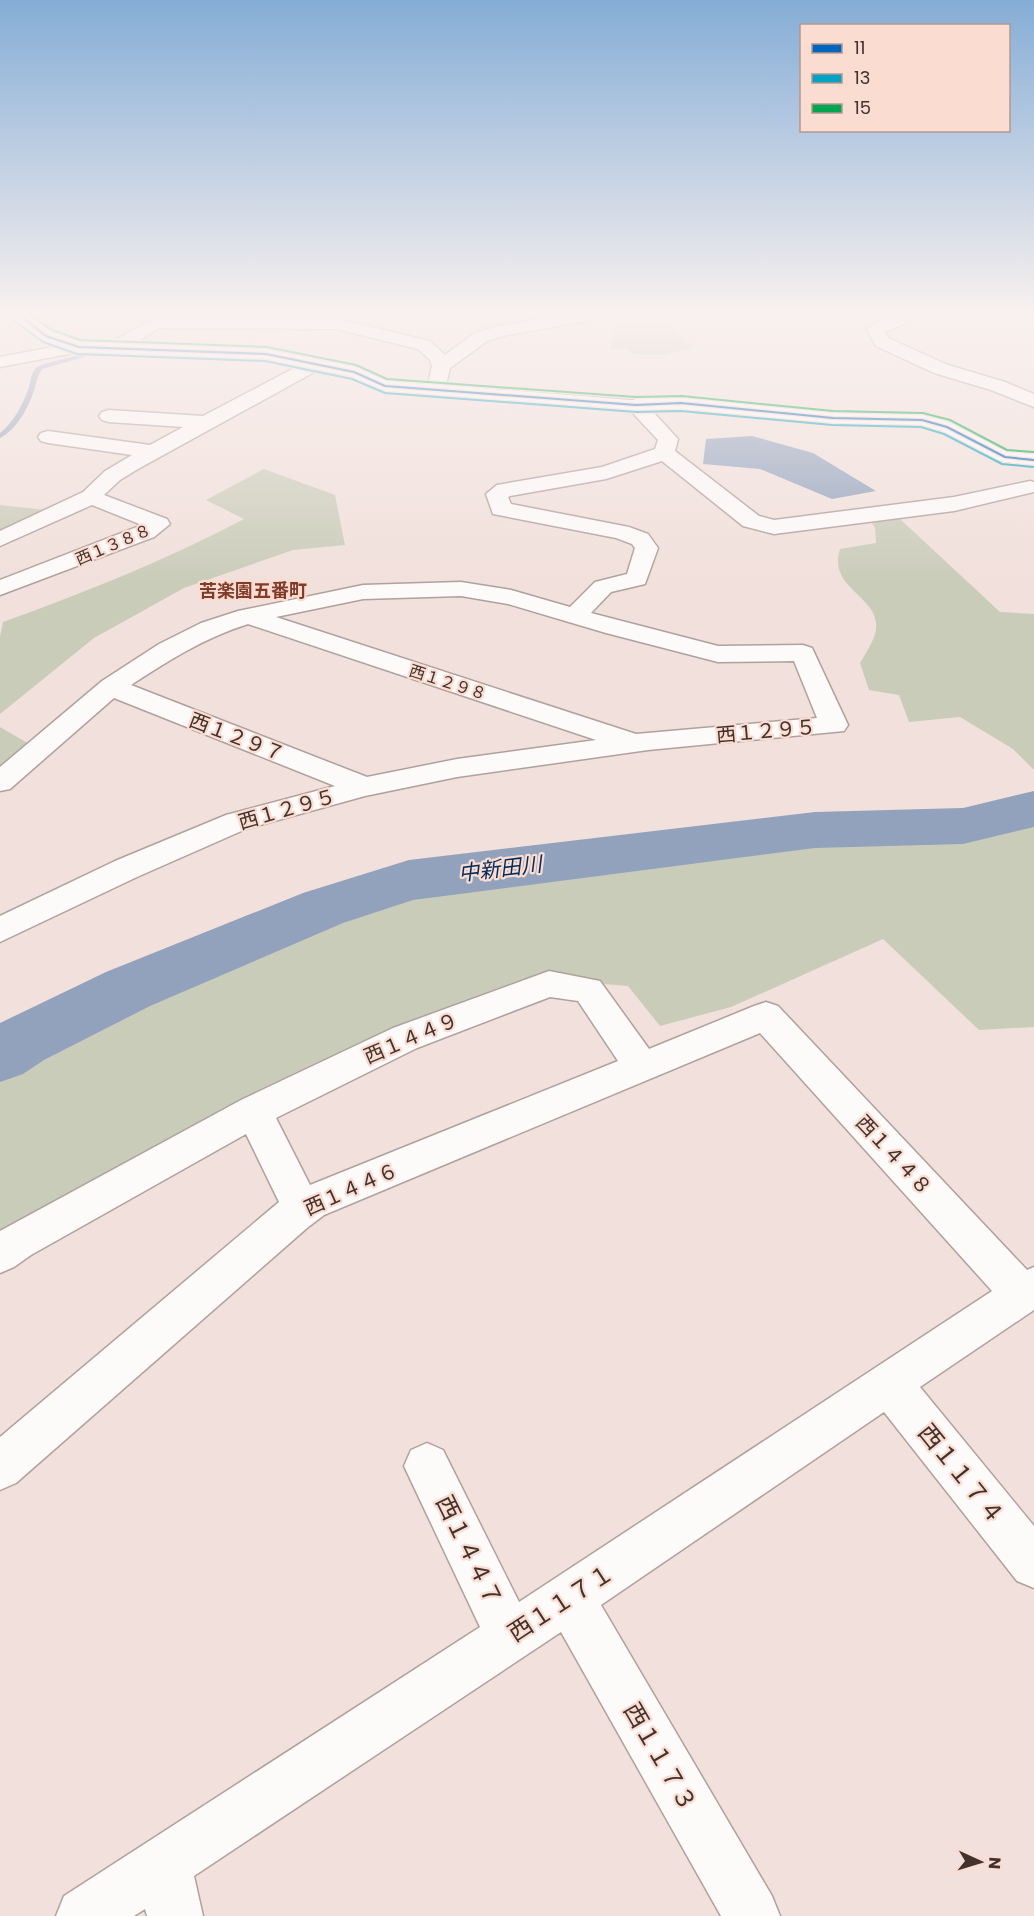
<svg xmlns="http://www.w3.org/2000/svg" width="1034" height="1916" font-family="Poppins,'Noto Sans JP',sans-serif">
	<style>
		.green { fill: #caccba }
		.water { fill: #92a2bc }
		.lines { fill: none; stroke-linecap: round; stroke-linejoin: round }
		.stream { fill: #92a2bc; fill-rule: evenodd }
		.river { fill: #92a2bc; fill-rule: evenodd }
		.minor-casing { stroke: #b0a19d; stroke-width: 3 }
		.tertiary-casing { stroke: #b0a19d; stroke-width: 3 }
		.minor { fill: #fdfafa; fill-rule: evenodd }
		.tertiary { fill: #fdfafa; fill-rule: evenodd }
		.bus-1-casing { stroke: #fbdcd1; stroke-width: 4.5 }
		.bus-2-casing { stroke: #fbdcd1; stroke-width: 4.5 }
		.bus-3-casing { stroke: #fbdcd1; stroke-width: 4.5 }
		.bus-1 { stroke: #0065bd; stroke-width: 2 }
		.bus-2 { stroke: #03a3c6; stroke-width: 2 }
		.bus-3 { stroke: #00a651; stroke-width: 2 }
		.labels { text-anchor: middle; stroke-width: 4.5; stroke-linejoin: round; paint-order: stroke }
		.far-street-label { font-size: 16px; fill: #41322d; stroke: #fbdcd1 }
		.far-neighbourhood-label { font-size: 18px; font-weight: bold; fill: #803b2b; stroke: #fbdcd1 }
		.street-label { font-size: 20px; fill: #41322d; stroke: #fbdcd1 }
		.water-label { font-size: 21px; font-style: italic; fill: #002c5d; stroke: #fbdcd1 }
		.near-street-label { font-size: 24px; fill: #41322d; stroke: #fbdcd1 }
	</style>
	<rect width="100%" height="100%" fill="#f1e0db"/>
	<path class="green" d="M478,314H519L521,323L482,331Z
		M616,322L670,324L686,342L698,346L666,355H635L628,349H609Z
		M264,469L335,495L345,545L293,550L184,588L94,638L0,714V637L3,622C86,592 166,560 244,519L206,500Z
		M0,505L46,510L0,530Z
		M899,518L1000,612L1034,614V770L1013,749L960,717L909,722L899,695L869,690L860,663C865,654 875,640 876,629C880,596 827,589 840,549L876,543L875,528L872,523Z
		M0,727L31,745L0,770Z
		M860,811L985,835L1034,818V1027L979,1030L883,939L731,1007L660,1026L628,986L542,979L0,1246V1075L306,930L432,891L627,861L780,819Z"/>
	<path class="water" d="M752,436L813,453L876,491L832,499L760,469L703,464L706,439Z"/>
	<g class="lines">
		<path class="stream" d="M86,354L91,355L42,369C38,375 37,380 35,387C30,405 17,430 0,438V433C13,423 22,406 28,390C31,383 30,374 36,368C42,363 76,356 86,354Z"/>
		<path class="river" d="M1034,791V827L963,844L815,848L413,900L343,923L150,1006L44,1060L23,1074L0,1082V1023L106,972L303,893L409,860L815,812L963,808Z"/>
		<g class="minor-casing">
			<path id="minor" d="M566,314H605L597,319L502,336L487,341L450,368L446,385L643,401L678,439L675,451L759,516L774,520L954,497L1030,481L1034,482V492L954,511L774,534L743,526L662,461L606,479L510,496L508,497L511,504L629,527L648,534L658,548L645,584L611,592L591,613L718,646L803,645L812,648L848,725L844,731L648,750L457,777L365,796L246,829L137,877L0,942V916L115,861L226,815L335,786L114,698L10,789L0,791V767L102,681L159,644L201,623L238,611L363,585L461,582L511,590L570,607L595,582L627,574L635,548L632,544L616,538L493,514L486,494L497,485L602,467L655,449L658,440L630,410L385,392L349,376L318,370L138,469L120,480L104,495L167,519L170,524L154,537L0,595V580L142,525L92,505L0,546V531L83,492L105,471L132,455L48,443L41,441L38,437L41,433L48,431L150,445L183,427L109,422L102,420L99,416L102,412L109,410L203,416L298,366L266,359L79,352L0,367V357L79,342L110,343L155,318L328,320L334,318L430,341L445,355L475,333L499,326ZM159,328L337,329L418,349L430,360L432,366L428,384L389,381L361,368L266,349L134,344ZM461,596L508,604L606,633L718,662L794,661L817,718L636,734L276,617L363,599ZM248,624L596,740L457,759L367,777L131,685C169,660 204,638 248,624Z
				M894,314H911L904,324L885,332L888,338L948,365L1005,382L1034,394V407L991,390L934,373L876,346L867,330L870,326Z
				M549,971L600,981L649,1049L754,1006L766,1002L778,1006L1027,1270L1034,1267V1310L920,1387L1034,1526V1588L1017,1581L884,1412L601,1605L772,1896L780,1916H721L561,1632L194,1876L203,1916H147L145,1909L134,1916H56L64,1896L480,1627L404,1466L411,1450L427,1443L443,1450L519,1602L992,1291L760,1033L324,1215L307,1228L16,1483L0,1490V1437L279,1202L246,1134L31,1255L14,1267L0,1273V1231L241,1100L393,1028ZM550,997L578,1001L618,1061L310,1185L276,1118L417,1048Z"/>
		</g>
		<g class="tertiary-casing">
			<path id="tertiary" d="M10,314H28L52,332L85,343L88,347L85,351C62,357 23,333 10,314Z
				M681,397L833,412L922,414L954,423L1010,451L1034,454V466L998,461L940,431L921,426L833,424L681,409L636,411L629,409L626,405L629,401L636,399Z"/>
		</g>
		<use href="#minor" class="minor"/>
		<use href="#tertiary" class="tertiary"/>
		<g class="bus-1-casing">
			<path id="bus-1" d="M18,314L46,336L79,347L266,354L354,372L385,386L636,405L681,403L833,418L922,420L947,427L1005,457L1034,460"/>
		</g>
		<g class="bus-2-casing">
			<path id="bus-2" d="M13,320L43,342L77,354L265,361L352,379L385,393L636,412L681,411L832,425L921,427L944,434L1002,464L1033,467"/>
		</g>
		<g class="bus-3-casing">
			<path id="bus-3" d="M30,314L50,329L80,340L267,347L356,365L387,379L636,397L682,396L833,411L923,413L950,420L1007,450L1034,452"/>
		</g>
		<use href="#bus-1" class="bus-1"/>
		<use href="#bus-2" class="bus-2"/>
		<use href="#bus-3" class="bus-3"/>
	</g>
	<linearGradient id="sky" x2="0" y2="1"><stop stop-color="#85add6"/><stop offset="0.54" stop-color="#f9f1ef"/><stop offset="1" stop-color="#f9f1ef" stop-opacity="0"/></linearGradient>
	<rect width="1034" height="582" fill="url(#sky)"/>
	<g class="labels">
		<g class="far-street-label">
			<text transform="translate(113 544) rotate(-23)" y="6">西１３８８</text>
			<text transform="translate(448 682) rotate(18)" y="6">西１２９８</text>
		</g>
		<g class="far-neighbourhood-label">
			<text x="253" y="597">苦楽園五番町</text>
		</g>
		<g class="street-label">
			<text transform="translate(766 731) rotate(-5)" y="7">西１２９５</text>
			<text transform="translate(237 737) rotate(21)" y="7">西１２９７</text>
			<text transform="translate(287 809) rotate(-16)" y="7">西１２９５</text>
			<text transform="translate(411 1038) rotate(-23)" y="7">西１４４９</text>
			<text transform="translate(894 1155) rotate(47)" y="7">西１４４８</text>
			<text transform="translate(351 1189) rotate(-24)" y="7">西１４４６</text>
		</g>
		<g class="water-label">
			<text transform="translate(500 869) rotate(-7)" y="7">中新田川</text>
		</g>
		<g class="near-street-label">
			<text transform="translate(961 1474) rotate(51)" y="8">西１１７４</text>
			<text transform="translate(469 1551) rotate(64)" y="8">西１４４７</text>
			<text transform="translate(561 1603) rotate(-33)" y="8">西１１７１</text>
			<text transform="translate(660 1757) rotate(60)" y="8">西１１７３</text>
		</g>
	</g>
	<rect x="800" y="24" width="210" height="108" fill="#fbdcd1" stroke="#b1988f" stroke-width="1.5"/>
	<rect x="812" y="44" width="30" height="9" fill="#0065bd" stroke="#b1988f" stroke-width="1.5"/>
	<text x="854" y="54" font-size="18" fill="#41322d">11</text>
	<rect x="812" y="74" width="30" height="9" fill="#03a3c6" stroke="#b1988f" stroke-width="1.5"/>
	<text x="854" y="84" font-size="18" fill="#41322d">13</text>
	<rect x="812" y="104" width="30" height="9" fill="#00a651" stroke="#b1988f" stroke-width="1.5"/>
	<text x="854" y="114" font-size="18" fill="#41322d">15</text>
	<g transform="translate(980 1862) rotate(94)" stroke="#fbdcd1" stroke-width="4.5" paint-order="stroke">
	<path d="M0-4.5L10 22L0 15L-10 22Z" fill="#41322d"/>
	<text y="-9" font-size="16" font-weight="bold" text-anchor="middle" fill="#41322d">N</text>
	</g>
</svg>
